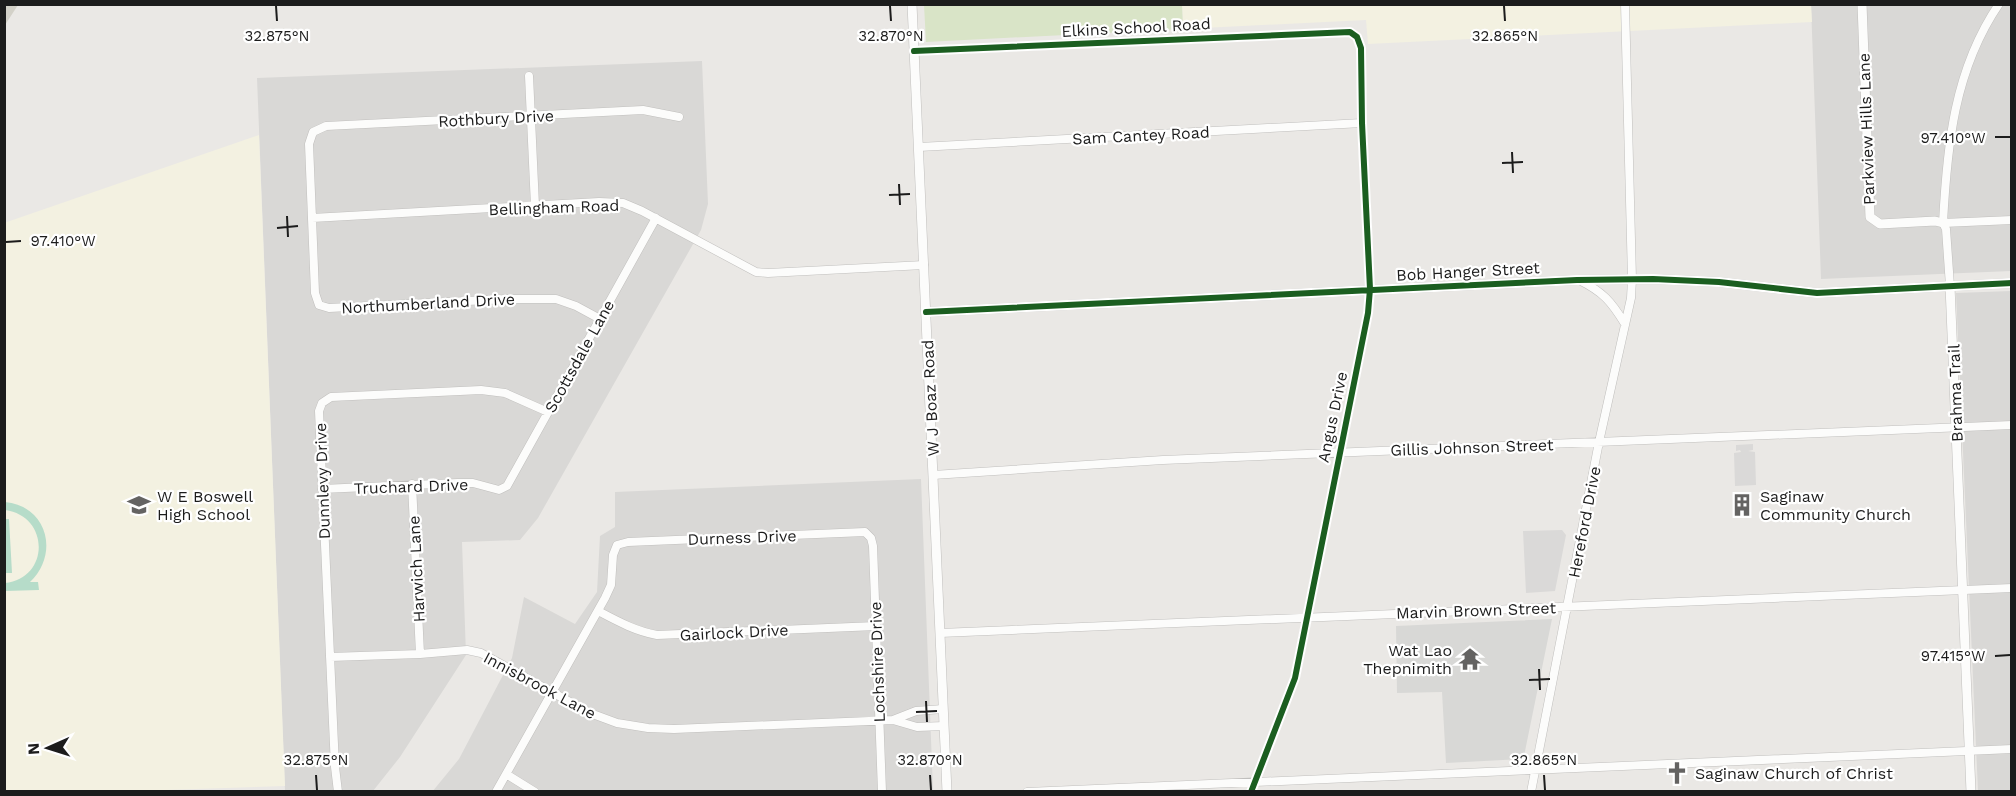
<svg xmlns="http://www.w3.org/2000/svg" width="2016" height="796" font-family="'Work Sans',sans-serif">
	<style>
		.residential { fill: #d9d8d6 }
		.education { fill: #f3f1e1 }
		.religious { fill: #d8d8d6 }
		.construction { fill: #d3d1c8 }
		.grass { fill: #d9e4c7 }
		.pitch { fill: #b6dcc9 }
		.parking { fill: #dad9d8 }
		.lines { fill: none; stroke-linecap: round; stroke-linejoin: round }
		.minor-casing { stroke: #c0bfbd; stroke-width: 9 }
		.tertiary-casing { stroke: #c0bfbd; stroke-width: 10 }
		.minor { stroke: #fcfcfb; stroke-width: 8 }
		.tertiary { stroke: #fcfcfb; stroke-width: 9 }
		.cycleway-casing { stroke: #fff; stroke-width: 10 }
		.cycleway { stroke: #1b5e20; stroke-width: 6 }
		.ticks { fill: none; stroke: #1c1c1c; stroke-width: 2 }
		.labels { text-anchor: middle; stroke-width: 4.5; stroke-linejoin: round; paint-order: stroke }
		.street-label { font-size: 16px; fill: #1c1c1c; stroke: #fff }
		.poi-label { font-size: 16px; fill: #1c1c1c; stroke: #fff; text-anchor: start }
		.ticks-label { font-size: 15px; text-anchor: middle; fill: #1c1c1c; stroke: #fff; stroke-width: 4.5; stroke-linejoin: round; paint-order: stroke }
	</style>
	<rect width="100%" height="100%" fill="#eae8e5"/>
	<path class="residential" d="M1811,5H2011V271L1821,279Z
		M702,61L708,204L701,230L538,518L520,540L462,542L466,655L400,757L373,791H285L257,78Z
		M2011,291V791H1978L1956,293Z
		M921,479L933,791L432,792L459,759L512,658L524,597L575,624L597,592L600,536L615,527V492Z"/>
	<path class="education" d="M1811,4L1812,22L1368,44L1366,20L1183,29L1182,5Z
		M259,135L285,786L135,791H5L4,223Z"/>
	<path class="religious" d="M1552,619L1524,756L1522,759L1446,763L1442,692L1397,693L1396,626Z"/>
	<path class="construction" d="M5,4L18,5L5,25L4,5Z"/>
	<path class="grass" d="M924,5H1182L1183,29L926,42Z"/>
	<path class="pitch" d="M5,502C47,506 60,553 30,582H38L39,590L5,591V583C50,578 50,516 5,510Z
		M5,519H9L12,573H5Z"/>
	<path class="parking" d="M1753,444V450L1748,451L1755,452L1756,485L1735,486L1734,453L1741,452L1740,450L1736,451V445Z
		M1562,530L1566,535L1555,591L1526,593L1523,531Z"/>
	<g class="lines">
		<g class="minor-casing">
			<path id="minor" d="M914,51L1350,32L1357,37L1361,48L1362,123L1370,289L1368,313L1295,678L1251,792
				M529,76L535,206
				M919,147L1362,123
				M312,218L599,202L623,203L642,211L756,272L768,273L924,265
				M1943,223L2012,220
				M1579,280C1603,292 1611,301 1625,324
				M1950,286L1946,229L1943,223C1947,146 1954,70 1999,4
				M600,319L576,306L556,299H507L329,308L319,305L315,293L309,144L313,132L326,126L643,110L679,117
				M933,475L1163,460L2012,425
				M412,484L420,654
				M322,489L458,483H473L499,490L507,486L656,218
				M598,611C617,621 635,631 657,635L876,626
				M940,633L2012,588
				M330,657L420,654L467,650L481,653L590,713L617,723L648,728L674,729L893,720L916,711L943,709
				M893,720L917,727L944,726
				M506,774L535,792
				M338,792L335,767L319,411L322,403L331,397L481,390L505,393L548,412
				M496,792L605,598L611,585L613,555L617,545L628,542L865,532L871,538L873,546L882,792
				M1027,792L2012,749
				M1531,792L1599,442L1631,298L1632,279L1625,4"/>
		</g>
		<g class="tertiary-casing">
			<path id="tertiary" d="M912,4L947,792
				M1862,4L1870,217L1880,224L1935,221L1943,223
				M1950,286L1971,792
				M926,312L1577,280L1653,279L1719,282L1817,293L2012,283"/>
		</g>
		<use href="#minor" class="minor"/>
		<use href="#tertiary" class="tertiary"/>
		<g class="cycleway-casing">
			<path id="cycleway" d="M914,51L1350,32L1357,37L1361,48L1362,123L1370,289L1368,313L1295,678L1251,792
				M926,312L1577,280L1653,279L1719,282L1817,293L2012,283"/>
		</g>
		<use href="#cycleway" class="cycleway"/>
	</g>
	<path class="ticks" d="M276,6L277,21M890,6L891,21M1504,6L1505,21M1995,137H2010M1512,152L1513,173M1502,163L1523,162M899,184L900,205M889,195L910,194M287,216L288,237M277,228L298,226M6,242L21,241M1995,656L2010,655M1539,669L1540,690M1529,680L1550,679M926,701L927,722M916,712L937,711M316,775L317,790M930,775L931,790M1544,775L1545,790"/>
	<defs>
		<g id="school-bare" transform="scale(1.8)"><path d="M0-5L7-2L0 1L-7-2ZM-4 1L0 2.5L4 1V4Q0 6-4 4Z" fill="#646362" stroke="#fff" stroke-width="2.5" paint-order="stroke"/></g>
		<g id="building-bare" transform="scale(1.8)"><path d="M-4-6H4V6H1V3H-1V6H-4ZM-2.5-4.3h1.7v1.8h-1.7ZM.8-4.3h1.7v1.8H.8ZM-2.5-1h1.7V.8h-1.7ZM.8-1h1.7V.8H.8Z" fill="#646362" stroke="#fff" stroke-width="2.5" paint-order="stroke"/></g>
		<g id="temple-bare" transform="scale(1.8)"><path d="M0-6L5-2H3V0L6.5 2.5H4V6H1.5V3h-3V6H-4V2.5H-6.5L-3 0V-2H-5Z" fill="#646362" stroke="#fff" stroke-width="2.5" paint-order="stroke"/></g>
		<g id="church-bare" transform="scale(1.8)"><path d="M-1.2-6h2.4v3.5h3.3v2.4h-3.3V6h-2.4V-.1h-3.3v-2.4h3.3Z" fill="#646362" stroke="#fff" stroke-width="2.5" paint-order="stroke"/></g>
	</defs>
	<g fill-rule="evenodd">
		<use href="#school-bare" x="139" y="505"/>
		<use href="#building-bare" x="1742" y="505"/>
		<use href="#temple-bare" x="1470" y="659"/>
		<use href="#church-bare" x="1677" y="773"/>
	</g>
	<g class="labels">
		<g class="street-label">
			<text transform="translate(1136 27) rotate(-3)" y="6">Elkins School Road</text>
			<text transform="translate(496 118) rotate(-3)" y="6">Rothbury Drive</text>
			<text transform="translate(1866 129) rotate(-92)" y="6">Parkview Hills Lane</text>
			<text transform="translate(1141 135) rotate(-3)" y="6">Sam Cantey Road</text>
			<text transform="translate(554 207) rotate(-2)" y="6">Bellingham Road</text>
			<text transform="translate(1468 271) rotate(-3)" y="6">Bob Hanger Street</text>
			<text transform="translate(428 303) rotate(-3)" y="6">Northumberland Drive</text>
			<text transform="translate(579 356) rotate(-61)" y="6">Scottsdale Lane</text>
			<text transform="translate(1955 393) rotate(-92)" y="6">Brahma Trail</text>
			<text transform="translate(930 398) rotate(-93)" y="6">W J Boaz Road</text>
			<text transform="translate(1332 417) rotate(-78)" y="6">Angus Drive</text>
			<text transform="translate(1472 447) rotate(-2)" y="6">Gillis Johnson Street</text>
			<text transform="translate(322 481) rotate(-92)" y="6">Dunnlevy Drive</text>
			<text transform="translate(411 486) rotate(-2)" y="6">Truchard Drive</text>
			<text transform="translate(1584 522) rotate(-79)" y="6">Hereford Drive</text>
			<text transform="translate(742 537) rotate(-2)" y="6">Durness Drive</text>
			<text transform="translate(416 569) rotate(-93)" y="6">Harwich Lane</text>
			<text transform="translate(1476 610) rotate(-2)" y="6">Marvin Brown Street</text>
			<text transform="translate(734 632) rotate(-3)" y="6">Gairlock Drive</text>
			<text transform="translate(877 662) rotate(-92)" y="6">Lochshire Drive</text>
			<text transform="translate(540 685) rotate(28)" y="6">Innisbrook Lane</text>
		</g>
		<g class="poi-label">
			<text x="157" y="502">W E Boswell<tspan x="157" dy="18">High School</tspan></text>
			<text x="1760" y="502">Saginaw<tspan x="1760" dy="18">Community Church</tspan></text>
			<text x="1452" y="656" text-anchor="end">Wat Lao<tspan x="1452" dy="18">Thepnimith</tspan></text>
			<text x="1695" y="779">Saginaw Church of Christ</text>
		</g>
	</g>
	<g class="ticks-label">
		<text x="277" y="41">32.875°N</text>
		<text x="891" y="41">32.870°N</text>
		<text x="1505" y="41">32.865°N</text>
		<text x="1953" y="143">97.410°W</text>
		<text x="63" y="246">97.410°W</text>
		<text x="1953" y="661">97.415°W</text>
		<text x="316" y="765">32.875°N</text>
		<text x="930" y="765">32.870°N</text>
		<text x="1544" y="765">32.865°N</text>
	</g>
	<rect width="2016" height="796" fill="none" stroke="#1c1c1c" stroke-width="12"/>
	<g transform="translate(48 748) rotate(267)" stroke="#ffffff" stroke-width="4.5" paint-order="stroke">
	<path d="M0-4.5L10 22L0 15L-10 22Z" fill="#1c1c1c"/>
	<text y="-9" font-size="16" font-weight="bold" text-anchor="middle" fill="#1c1c1c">N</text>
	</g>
</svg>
